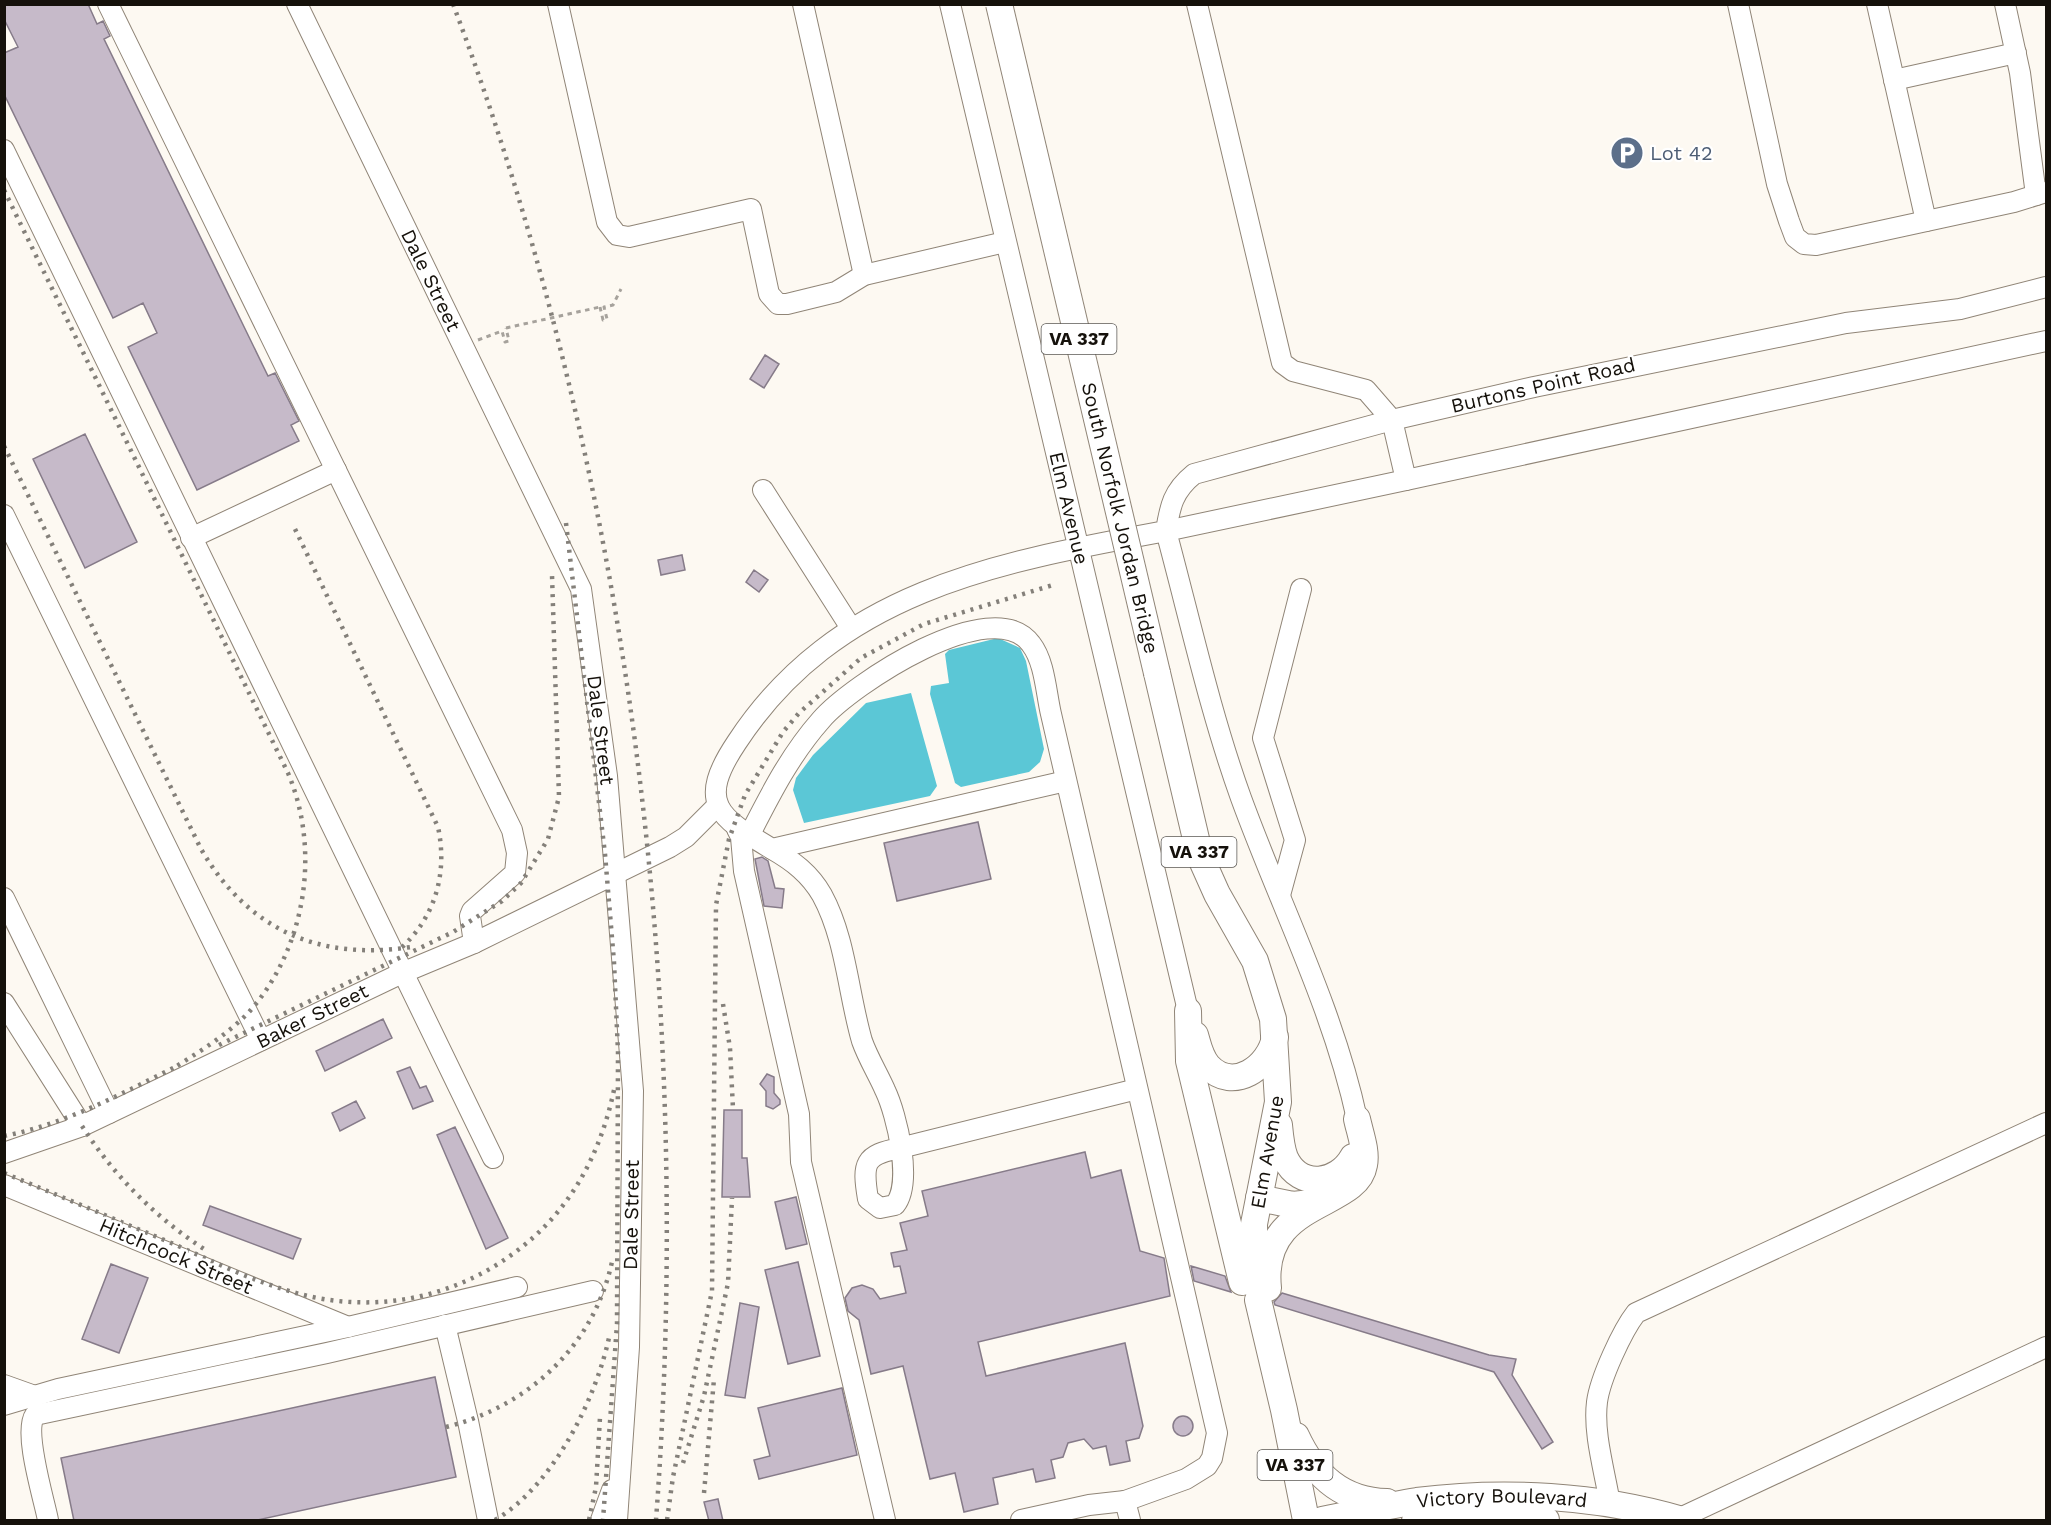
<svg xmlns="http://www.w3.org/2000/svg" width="2051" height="1525" font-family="'Work Sans',sans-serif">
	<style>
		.water { fill: #5bc7d6 }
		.building { fill: #c6bac9; stroke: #867b89; stroke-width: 1.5 }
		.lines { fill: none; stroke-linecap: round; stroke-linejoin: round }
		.minor-casing { stroke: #908577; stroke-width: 22 }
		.major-casing { stroke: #908577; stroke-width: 28 }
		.path { stroke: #a6a29c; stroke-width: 3; stroke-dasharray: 4.5 4.5; stroke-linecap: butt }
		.minor { stroke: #fff; stroke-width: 20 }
		.major { stroke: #fff; stroke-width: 26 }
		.rail { stroke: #84807a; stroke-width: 4.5; stroke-dasharray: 3 6; stroke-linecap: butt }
		.major-bridge-casing { stroke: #908577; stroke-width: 28; stroke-linecap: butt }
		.path-bridge { stroke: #a6a29c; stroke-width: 3; stroke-dasharray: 4.5 4.5; stroke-linecap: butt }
		.major-bridge { stroke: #fff; stroke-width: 26 }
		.labels { text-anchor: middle; stroke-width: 4.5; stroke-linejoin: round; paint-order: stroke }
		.shield { fill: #fff; stroke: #5b5854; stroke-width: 1.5 }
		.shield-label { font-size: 18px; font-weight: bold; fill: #15110b }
		.service-label { font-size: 20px; fill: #4e5e75; stroke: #fff; text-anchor: start }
		.street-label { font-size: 20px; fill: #15110b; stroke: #fff }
	</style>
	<rect width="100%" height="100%" fill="#fdf9f2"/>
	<path class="water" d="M998,638L1020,648L1026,661L1044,749L1040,762L1029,772L961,787L955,783L930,694L931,686L949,683L945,654L949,650Z
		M911,693L937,786L930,796L804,823L793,790L796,778L813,755L866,703Z"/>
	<path class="building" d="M4,4H88L97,24L103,21L110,36L104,39L268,376L275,373L299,421L291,425L299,441L197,490L128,347L157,333L143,303L113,318L4,94V53L18,47L4,19Z
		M765,355L779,364L764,388L750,379Z
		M85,434L137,542L85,568L33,459Z
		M682,555L685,570L661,575L658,560Z
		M754,570L768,580L759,592L746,582Z
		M978,822L991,879L897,901L884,843Z
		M762,857L768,861L775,888L784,889L782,908L764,906L755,859Z
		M383,1019L392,1038L325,1071L316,1051Z
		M410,1067L420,1088L426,1086L433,1101L413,1109L397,1072Z
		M767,1074L774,1077V1093L780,1100V1104L773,1109L766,1106V1091L760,1084Z
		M356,1101L365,1118L340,1131L332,1113Z
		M724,1110H742V1158H747L750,1197H722Z
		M455,1127L508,1238L486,1249L437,1135Z
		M1085,1152L1091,1178L1121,1170L1140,1251L1164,1258L1170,1296L978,1342L986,1376L1125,1343L1143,1426L1139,1438L1126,1441L1130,1461L1110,1465L1106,1446L1093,1449L1084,1439L1068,1443L1063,1457L1051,1460L1055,1478L1036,1482L1033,1469L993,1478L998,1504L964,1512L955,1473L930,1479L903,1366L871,1374L859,1320L848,1311L845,1298L852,1288L862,1285L873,1289L880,1299L906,1293L900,1266L894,1267L891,1253L907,1250L900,1223L928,1216L922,1191Z
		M796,1197L807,1244L786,1249L775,1202Z
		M210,1206L301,1239L293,1259L203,1225Z
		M798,1262L820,1356L788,1364L765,1270Z
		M111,1264L148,1278L119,1353L82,1339Z
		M1191,1266L1225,1276L1231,1292L1194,1281Z
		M1282,1293L1489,1355L1516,1359L1512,1375L1553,1442L1542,1449L1494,1372L1275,1305L1274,1302Z
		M740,1303L759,1307L745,1398L725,1395Z
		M435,1377L456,1477L253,1521H74L61,1458Z
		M842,1388L857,1455L759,1479L754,1460L770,1456L758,1408Z
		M1173 1426a10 10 0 1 1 20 0a10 10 0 1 1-20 0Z
		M718,1499L723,1521H709L704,1502Z"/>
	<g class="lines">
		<g class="minor-casing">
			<g id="minor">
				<path d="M108,4L512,830L517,853L515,873L472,911L470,916L474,943"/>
				<path d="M297,4L581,589L607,776L633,1091L629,1347L617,1520"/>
				<path d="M558,4L607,222L617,235L629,237L751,209L769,294L778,304H787L836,292L864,275L1005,242"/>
				<path d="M803,4L864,275"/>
				<path id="s1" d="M950,4L1188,1011"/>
				<path d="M1197,4L1282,363L1293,371L1366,390L1392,420L1406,480L2046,341"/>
				<path d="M1738,4L1777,184L1789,221L1795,237L1804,244L1816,245L2014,202L2046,192"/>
				<path d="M1877,4L1926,221"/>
				<path d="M2005,4L2020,73L2036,195"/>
				<path d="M1894,80L2016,53"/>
				<path d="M4,150L493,1158"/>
				<path d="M763,490L851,628"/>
				<path d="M4,515L261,1040"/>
				<path d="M191,538L336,470"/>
				<path d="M1066,781L772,849C718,817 696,803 737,742C837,590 999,562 1166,531C1170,506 1173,491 1194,474L1392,420L1534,387L1846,323L1960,309L2046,287"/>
				<path d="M737,829L741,837L744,871L799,1114L801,1162L885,1520"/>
				<path d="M749,836C770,795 790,755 821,720C851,685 993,591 1031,644C1045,662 1046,693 1051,714L1217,1433L1212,1458L1207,1466L1186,1479L1125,1501L1089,1505L1021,1520"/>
				<path d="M772,849C793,861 810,874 822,895C846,939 848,993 862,1041C868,1058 878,1074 885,1090C897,1115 913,1183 895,1205L880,1208L868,1199C862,1163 864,1155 900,1148L1137,1089"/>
				<path d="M1280,895L1295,840L1263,738L1301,589"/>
				<path d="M4,898L109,1113"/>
				<path d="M4,1003L82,1126"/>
				<path d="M1357,1119C1333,1008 1280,905 1241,798C1210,712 1190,620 1166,531L1406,480"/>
				<path d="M4,1153L82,1126L402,973L474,943L670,847L686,837L718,805"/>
				<path d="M4,1185L348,1327"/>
				<path d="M445,1325L468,1421L488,1520"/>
				<path d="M4,1385L32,1395"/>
				<path d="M4,1405L58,1389L348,1327L517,1287"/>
				<path d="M1125,1501L1130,1520"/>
				<path d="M1610,1504C1605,1472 1593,1434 1597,1402C1600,1379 1622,1331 1636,1313L2046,1123"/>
				<path d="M1678,1519L2046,1347"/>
				<path d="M48,1520C44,1499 23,1432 35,1415L327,1353L593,1291"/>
				<path d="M601,1520L612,1490"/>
			</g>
		</g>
		<g class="major-casing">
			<g id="major">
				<path d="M1157,673L1200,856L1217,894L1255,961L1273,1019L1278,1102L1254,1224L1255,1285"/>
				<path d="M1188,1011L1189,1061L1242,1282"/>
				<path d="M1195,1035C1198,1045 1200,1057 1208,1066C1233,1093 1270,1067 1275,1037"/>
				<path d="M1279,1125C1280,1136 1281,1148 1285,1158C1300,1190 1338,1184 1353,1157"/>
				<path d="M1259,1198L1293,1205L1320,1202"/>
				<path d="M1268,1288C1259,1199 1357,1209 1364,1165C1367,1151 1360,1133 1357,1119"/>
				<path d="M1258,1300L1284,1410L1306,1520"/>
				<path d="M1296,1436C1314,1475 1342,1501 1387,1502"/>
				<path id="s2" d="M1322,1520C1354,1514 1385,1506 1417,1501C1503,1490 1598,1495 1682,1520"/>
				<path d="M1415,1520L1467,1516L1546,1520"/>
			</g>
		</g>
		<path class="path" d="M600,307L603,320L607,319L604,307L613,305L621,289
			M478,340L502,331L505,342L509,341L506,328"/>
		<use href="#minor" class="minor"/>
		<use href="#major" class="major"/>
		<path class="rail" d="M453,4C633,484 694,1011 656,1520
			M4,190L288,773C321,851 306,948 249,1012C227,1035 199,1052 172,1069
			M4,446L201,849C248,930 319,961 411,947
			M566,523L605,854L614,962L618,1052L617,1324L603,1520
			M295,529L438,827C448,874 435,918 399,950
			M723,1004L730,1048L733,1109
			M219,1045L453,932L502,901L521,883L548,839L559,797L552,575
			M82,1126C115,1177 156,1218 207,1251
			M4,1136C66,1124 123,1093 179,1065
			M4,1173C62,1197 119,1221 176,1245C212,1261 248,1279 286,1290C364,1315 448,1302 514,1253C569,1213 600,1156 614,1090
			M446,1427C530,1406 596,1344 613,1257
			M683,1463L704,1396L728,1283L732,1198
			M704,1493L714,1379
			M495,1520C553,1486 597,1398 610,1333
			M589,1520L596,1487L600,1417
			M667,1520L673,1477L712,1291L716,905L729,839L745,795L783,732L799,713L861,658L924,624L1053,585"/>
		<g class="major-bridge-casing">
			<g id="major-bridge">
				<path id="s3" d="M999,4L1157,673"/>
			</g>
		</g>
		<path class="path-bridge" d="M506,328L600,307"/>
		<use href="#major-bridge" class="major-bridge"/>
	</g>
	<defs>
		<g id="parking-disc" transform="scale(1.725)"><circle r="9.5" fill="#5c6f8a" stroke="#fff"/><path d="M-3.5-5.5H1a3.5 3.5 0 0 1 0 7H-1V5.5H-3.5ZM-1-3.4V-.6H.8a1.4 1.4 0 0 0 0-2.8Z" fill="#fff"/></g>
	</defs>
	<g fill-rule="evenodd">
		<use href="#parking-disc" x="1627" y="153"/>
	</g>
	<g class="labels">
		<g class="shield">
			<rect x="1041.5" y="324" width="75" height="30" rx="4.5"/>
			<rect x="1161.5" y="837" width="75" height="30" rx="4.5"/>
			<rect x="1257.5" y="1450" width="75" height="30" rx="4.5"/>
		</g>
		<g class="shield-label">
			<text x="1079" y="345">VA 337</text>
			<text x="1199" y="858">VA 337</text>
			<text x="1295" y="1471">VA 337</text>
		</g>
		<g class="service-label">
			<text x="1650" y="160">Lot 42</text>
		</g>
		<g class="street-label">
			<text transform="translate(431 280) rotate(64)" y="7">Dale Street</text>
			<text transform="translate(1543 385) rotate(-13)" y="7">Burtons Point Road</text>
			<text dy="7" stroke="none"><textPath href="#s1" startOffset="518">Elm Avenue</textPath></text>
			<text dy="7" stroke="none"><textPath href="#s3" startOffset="528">South Norfolk Jordan Bridge</textPath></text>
			<text transform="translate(601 730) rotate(83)" y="7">Dale Street</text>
			<text transform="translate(312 1016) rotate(-26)" y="7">Baker Street</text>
			<text transform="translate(1267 1152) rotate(-80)" y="7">Elm Avenue</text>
			<text transform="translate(631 1215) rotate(-89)" y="7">Dale Street</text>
			<text transform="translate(176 1256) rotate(23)" y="7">Hitchcock Street</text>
			<text dy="7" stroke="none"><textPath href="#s2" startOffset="182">Victory Boulevard</textPath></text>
		</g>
	</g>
	<rect width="2051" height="1525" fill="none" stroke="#15110b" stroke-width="12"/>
</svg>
